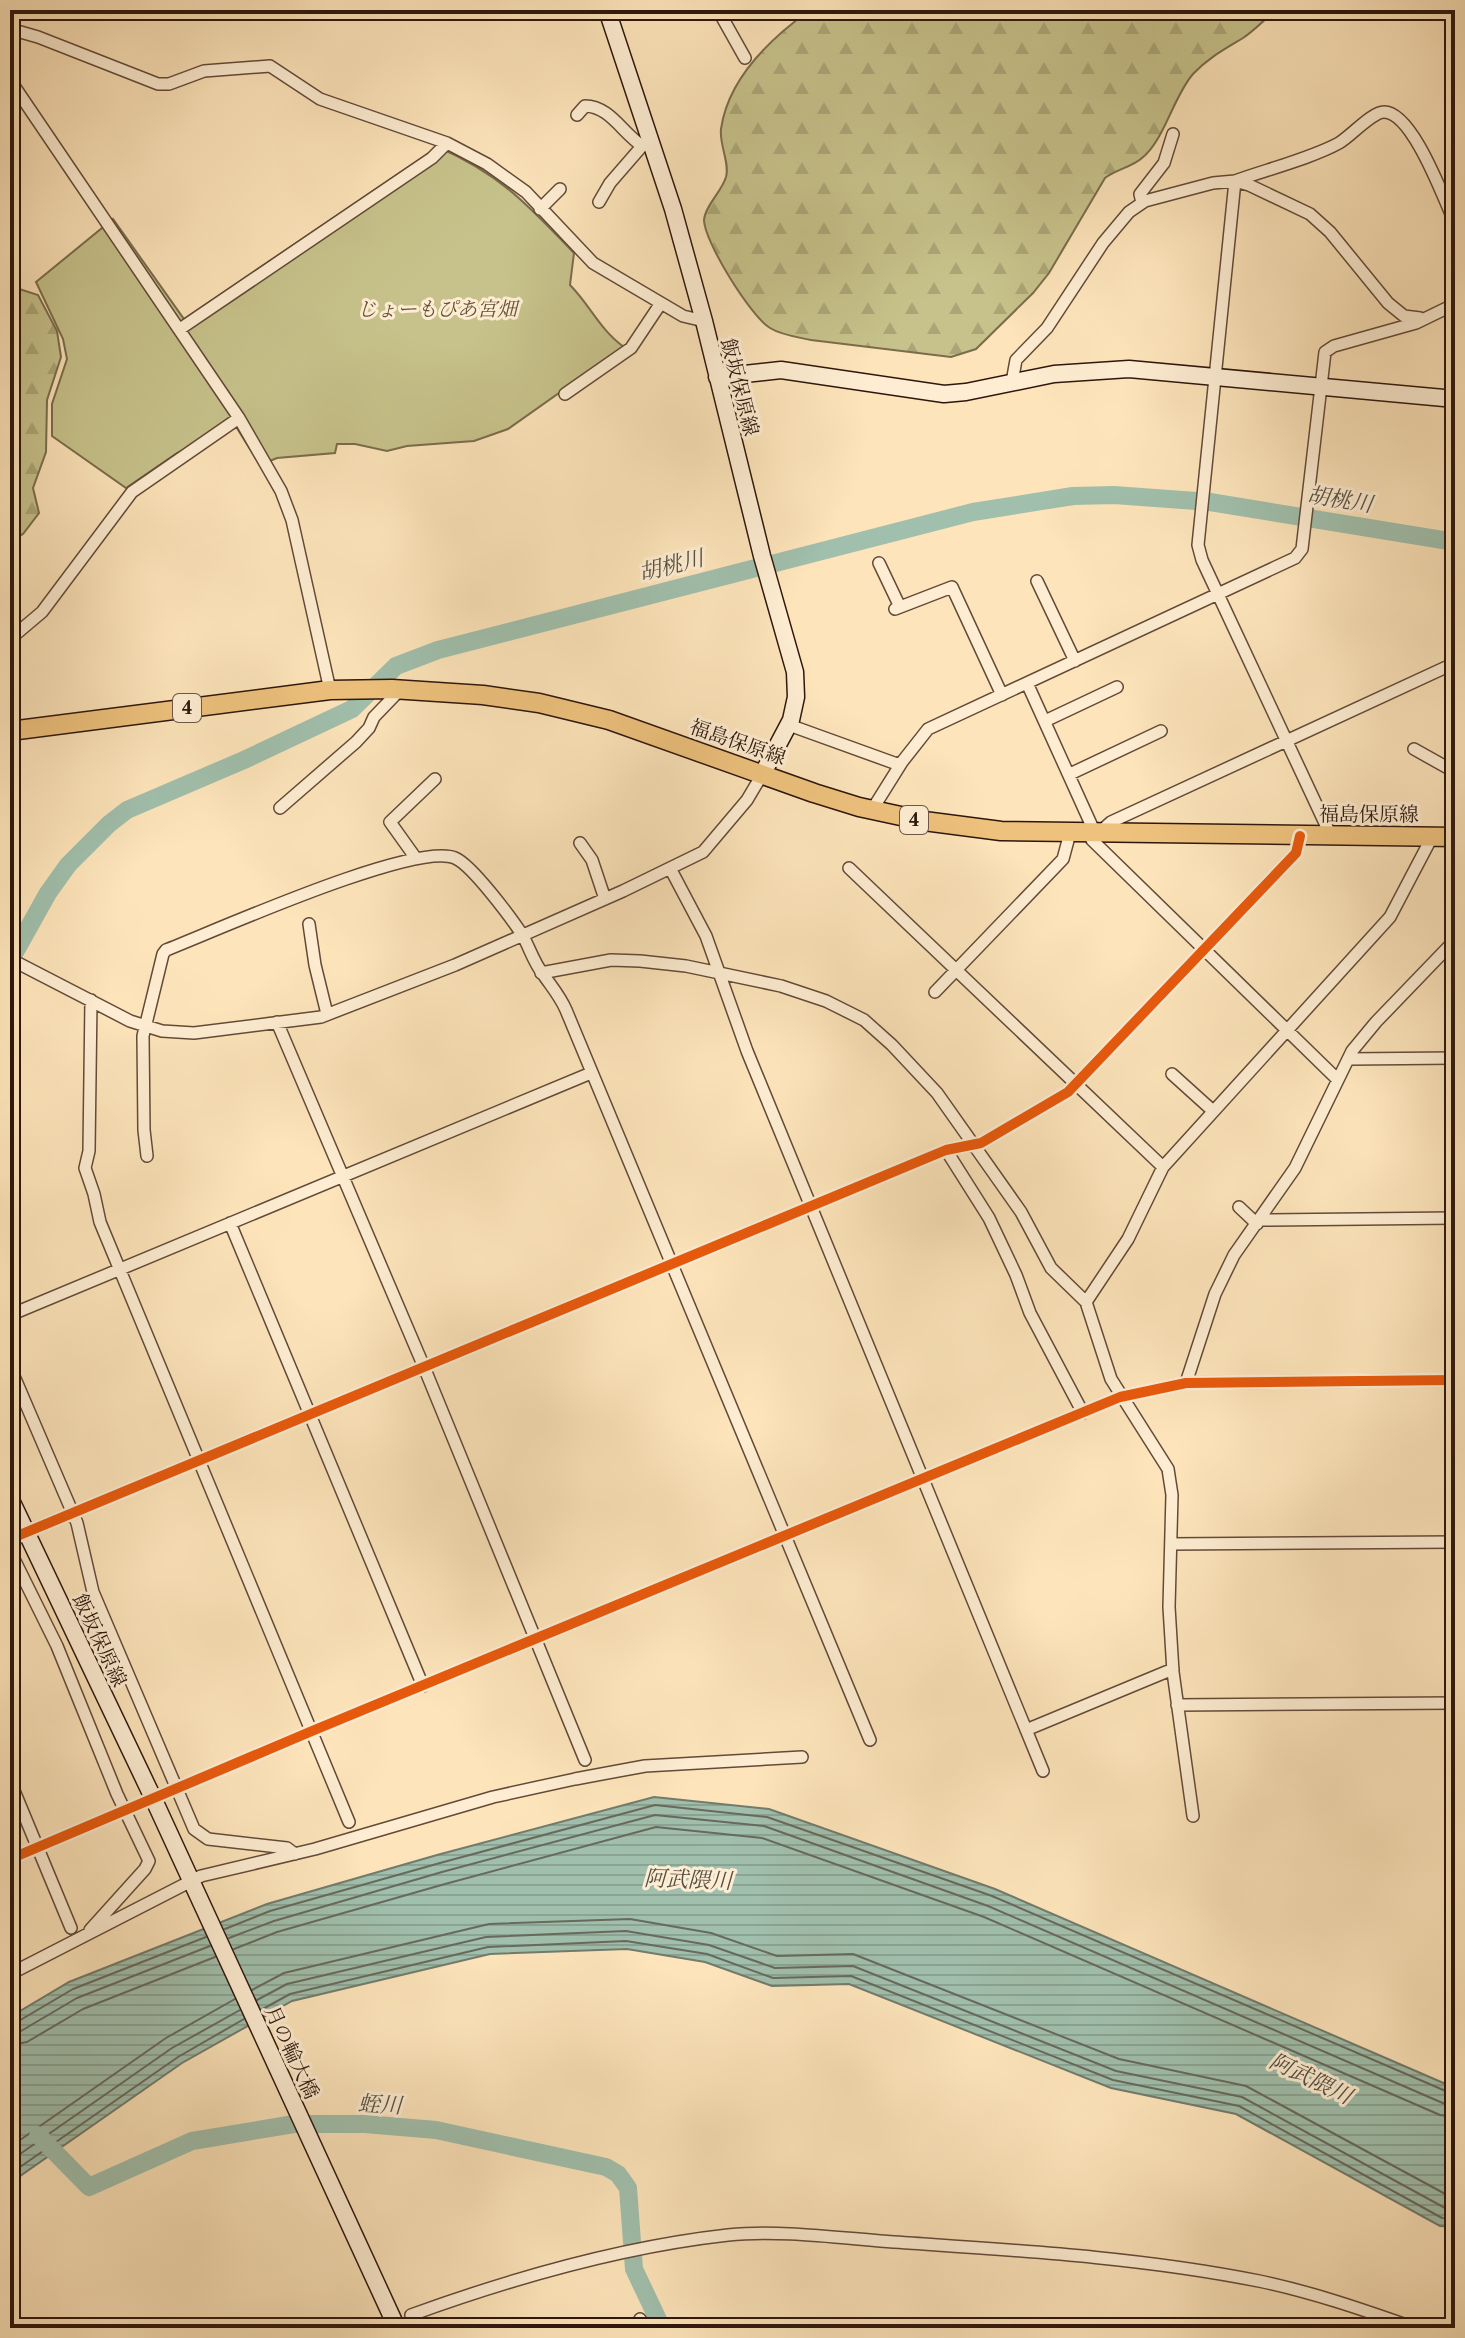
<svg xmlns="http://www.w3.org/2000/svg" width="1465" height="2338" font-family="'Libre Caslon Text','Noto Serif JP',serif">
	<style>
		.green { fill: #c7c28b; stroke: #7a6c4c; stroke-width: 2 }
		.forest { fill: url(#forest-firs); stroke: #7a6c4c; stroke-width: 2 }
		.water { fill: url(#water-rules); stroke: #727b6c; stroke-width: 2 }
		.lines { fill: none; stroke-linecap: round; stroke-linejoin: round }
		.shore { stroke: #676a5c; stroke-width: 2 }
		.river { stroke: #a0bfac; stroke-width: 18 }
		.street-casing { stroke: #624a38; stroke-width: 14 }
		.secondary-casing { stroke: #2e160d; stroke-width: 19 }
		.primary-casing { stroke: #2e160d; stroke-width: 21 }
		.street { stroke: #feedd2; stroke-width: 11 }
		.secondary { stroke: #feedd2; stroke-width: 16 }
		.primary { stroke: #eec27d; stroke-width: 18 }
		.cycleway-casing { stroke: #feedd2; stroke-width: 15 }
		.cycleway { stroke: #e8590c; stroke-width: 10 }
		.labels { text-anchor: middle; stroke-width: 6; stroke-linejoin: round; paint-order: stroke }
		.shield { fill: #feedd2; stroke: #6c5648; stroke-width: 2 }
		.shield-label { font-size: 18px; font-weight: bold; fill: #2e160d }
		.park-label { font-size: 20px; font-style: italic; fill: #645239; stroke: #feedd2 }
		.street-label { font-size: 20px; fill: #2e160d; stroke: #feedd2 }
		.water-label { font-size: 22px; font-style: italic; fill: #565145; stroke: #feedd2 }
	</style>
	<defs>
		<pattern id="forest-firs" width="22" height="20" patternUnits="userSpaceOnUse" patternTransform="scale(2)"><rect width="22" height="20" fill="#c7c28b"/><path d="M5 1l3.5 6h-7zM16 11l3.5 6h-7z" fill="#aba677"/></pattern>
		<pattern id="water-rules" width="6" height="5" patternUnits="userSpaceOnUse" patternTransform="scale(2)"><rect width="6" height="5" fill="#a0bfac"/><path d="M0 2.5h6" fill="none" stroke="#8aa393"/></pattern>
	</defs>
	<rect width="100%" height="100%" fill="#fde4ba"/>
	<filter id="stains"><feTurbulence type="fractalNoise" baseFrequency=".0025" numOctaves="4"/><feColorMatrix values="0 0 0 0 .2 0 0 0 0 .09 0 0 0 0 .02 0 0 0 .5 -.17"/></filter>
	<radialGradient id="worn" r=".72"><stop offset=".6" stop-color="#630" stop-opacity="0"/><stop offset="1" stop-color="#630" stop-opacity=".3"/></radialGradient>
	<path class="green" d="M438,147C500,174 528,205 574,253L570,285C590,305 600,330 624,347L508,429L474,441L407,446L387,451L355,444H337L335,453L277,458L260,465L235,425L177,453L126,488L52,436V404L67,359L63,339L36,282L113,219L184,319Z"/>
	<path class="forest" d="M810,10H1276C1265,19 1255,30 1243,38C1225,49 1208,58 1193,74C1173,97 1165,139 1142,158C1132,167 1117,169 1105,178L1049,273L1033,293L976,349L951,357L811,340C797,337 781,335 770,328C751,317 704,241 704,220C705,206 722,191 726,177C730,163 719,144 721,129C728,79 771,38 810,10Z
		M10,286L38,295L57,331L61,357L47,400L46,452L33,488L39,513L23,534L10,541Z"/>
	<path class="water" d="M654,1797L769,1809L995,1889L1455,2088V2227L1440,2226L1236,2114L1111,2088L849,1984L772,1986L705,1962L627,1949L490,1954L292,2001L182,2063L10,2183V2017L69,1982L267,1904L437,1855Z"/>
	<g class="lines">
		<path class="shore" d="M225,1929L270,1911L440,1863L655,1805L767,1817L992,1896L1455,2095
			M229,1938L274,1921L442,1872L655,1815L764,1826L988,1906L1445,2104L1455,2105
			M234,1949L277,1932L445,1884L656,1827L762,1838L984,1917L1440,2115L1455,2117
			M252,1990L284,1973L489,1924L630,1919L711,1933L777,1956L853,1954L1119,2059L1246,2086L1449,2196L1455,2197
			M257,2000L287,1984L486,1937L626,1931L709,1945L775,1968L853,1966L1116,2071L1242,2097L1445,2208L1455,2209
			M261,2010L290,1994L488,1947L626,1941L707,1954L773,1978L851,1976L1113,2080L1239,2106L1442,2218L1455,2219
			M10,2023L17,2022L73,1989L206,1937
			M10,2033L21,2031L77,1998L210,1946
			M10,2045L27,2042L83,2009L215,1957
			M10,2147L166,2038L235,1999
			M10,2161L172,2048L240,2010
			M10,2174L178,2057L244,2019"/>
		<path class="river" d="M10,961L48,893L68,865L109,824L127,810L244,760L352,709L396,666L438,650L973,512L1073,496L1114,495L1210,502L1455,542
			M38,2135L89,2187L192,2141L294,2124H365L436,2130L606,2167L618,2174L628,2188L634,2269L662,2328"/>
		<g class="street-casing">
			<path id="street" d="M718,10L745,58
				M10,29L38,37L158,84H169L204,71L270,66L320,99L447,143L487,164L526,192L593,263L683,316L704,321
				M10,80L239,418L281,491L292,520L330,690
				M577,115L585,106C609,106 622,132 641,145H652
				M599,202L610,183L643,145
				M1142,203L1140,194L1164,163L1173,134
				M540,209L560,189
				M180,329L432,158L447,143
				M1012,382L1016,360L1047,328L1103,243L1129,212L1145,201L1213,183L1235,181L1249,185L1310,214L1330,232L1388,303L1404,316L1420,318
				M565,394L631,348L661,303
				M879,563L900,607
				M1037,581L1075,661
				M895,609L952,587L1002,695
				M10,639L42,612L132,492L239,418
				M1027,683L1095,833
				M1045,721L1117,687
				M789,725L897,764L902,762L928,729L1295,558L1302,549L1325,352L1334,346L1416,323L1455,304
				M1414,749L1455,772
				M1070,774L1161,731
				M280,808L356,742L369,728L374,717L401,689
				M872,810L902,762
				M1100,832L1111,822L1455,663
				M1090,833L1092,840L1337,1079
				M1331,836L1202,560L1198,545L1235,181C1265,170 1312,158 1339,143C1351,136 1372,112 1384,112C1413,112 1444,200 1455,223
				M580,843L592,860L605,899
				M415,857L390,822L435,779
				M670,868L706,936L747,1051L1043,1771
				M849,868L1163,1167
				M309,924L315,965L327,1014
				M10,959L130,1021L162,1031L194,1033L321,1017L455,965L623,891L703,852L747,800L763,773
				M541,973L611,960L640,961L686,966L781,986L826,1001L864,1020L892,1045L937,1093L1021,1212L1051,1268L1086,1302L1111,1379L1168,1469L1172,1495L1169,1607L1173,1672L1193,1816
				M935,992L1063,859L1070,833
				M91,1000L89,1151L85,1168L94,1194L100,1222L349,1822
				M277,1022L424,1367L585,1760
				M1349,1059L1455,1058
				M1172,1074L1213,1111
				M946,1150L989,1218L1016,1275L1030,1313L1083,1413
				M147,1156L144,1130L143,1036L163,954L166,950C215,931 415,841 455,858C472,865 512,919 523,936C530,949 534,963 543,974C551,986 560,996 566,1010L870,1740
				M1239,1207L1257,1224
				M1261,1220L1455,1218
				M230,1223L423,1686
				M1086,1302L1128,1239L1163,1167L1390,917L1432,837
				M10,1315L591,1073
				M10,1367L77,1523L93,1592L194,1829L208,1839L287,1848L295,1854
				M1186,1383L1215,1294L1234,1255L1295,1168L1352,1051L1376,1022L1455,940
				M10,1539L946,1150L981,1143L1068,1092L1296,853L1300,836
				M1171,1544L1455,1542
				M10,1551L57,1646L117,1794L149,1861L145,1869L90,1930
				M1177,1705L1455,1703
				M1026,1730L1173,1669
				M10,1781L71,1928
				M10,1859L312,1731L1120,1397L1186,1383L1455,1380
				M10,1974L201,1876L315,1849L493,1797L575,1779L645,1766L802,1757
				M411,2315C513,2278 620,2247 728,2235C784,2229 853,2240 909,2243C1026,2251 1144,2258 1259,2281C1312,2292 1364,2310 1415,2328
				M640,2319L645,2328"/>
		</g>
		<g class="secondary-casing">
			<path id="secondary" d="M607,10L673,209L704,321L762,556L795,672L796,697L791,720L763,773
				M717,377L781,370L944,394L966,392L1054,374L1129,369L1455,399
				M1455,886V1179
				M10,1498L154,1800L397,2328"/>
		</g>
		<g class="primary-casing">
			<path id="primary" d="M10,731L330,690L392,689L483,695L539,703L609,720L814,793L859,807L924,821L1001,831L1455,837"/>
		</g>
		<use href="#street" class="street"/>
		<use href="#secondary" class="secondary"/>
		<use href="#primary" class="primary"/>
		<g class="cycleway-casing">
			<path id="cycleway" d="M10,1539L946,1150L981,1143L1068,1092L1296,853L1300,836
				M10,1859L312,1731L1120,1397L1186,1383L1455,1380"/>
		</g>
		<use href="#cycleway" class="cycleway"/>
	</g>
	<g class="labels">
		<g class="shield">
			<rect x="173" y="694" width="28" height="28" rx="6"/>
			<rect x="900" y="806" width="28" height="28" rx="6"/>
		</g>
		<g class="shield-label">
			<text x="187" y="714">4</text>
			<text x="914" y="826">4</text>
		</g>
		<g class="park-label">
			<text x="437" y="316">じょーもぴあ宮畑</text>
		</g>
		<g class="street-label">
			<text transform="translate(740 387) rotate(76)" y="7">飯坂保原線</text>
			<text transform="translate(738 742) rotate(19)" y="7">福島保原線</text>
			<text x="1369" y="821">福島保原線</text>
			<text transform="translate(100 1640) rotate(65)" y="7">飯坂保原線</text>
			<text transform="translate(292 2052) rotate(65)" y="7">月の輪大橋</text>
		</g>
		<g class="water-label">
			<text transform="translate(1340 499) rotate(9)" y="8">胡桃川</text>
			<text transform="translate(671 565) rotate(-14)" y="8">胡桃川</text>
			<text transform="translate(688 1879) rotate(2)" y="8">阿武隈川</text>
			<text transform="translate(1311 2078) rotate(26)" y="8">阿武隈川</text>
			<text transform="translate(380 2104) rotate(3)" y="8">蛭川</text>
		</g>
	</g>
	<rect width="1465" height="2338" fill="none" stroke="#fde4ba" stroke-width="40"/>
	<rect x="12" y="12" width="1441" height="2314" fill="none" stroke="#2e160d" stroke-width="4"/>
	<rect x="20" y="20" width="1425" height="2298" fill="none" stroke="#2e160d" stroke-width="2"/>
	<rect width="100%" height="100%" filter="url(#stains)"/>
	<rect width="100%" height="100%" fill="url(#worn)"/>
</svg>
